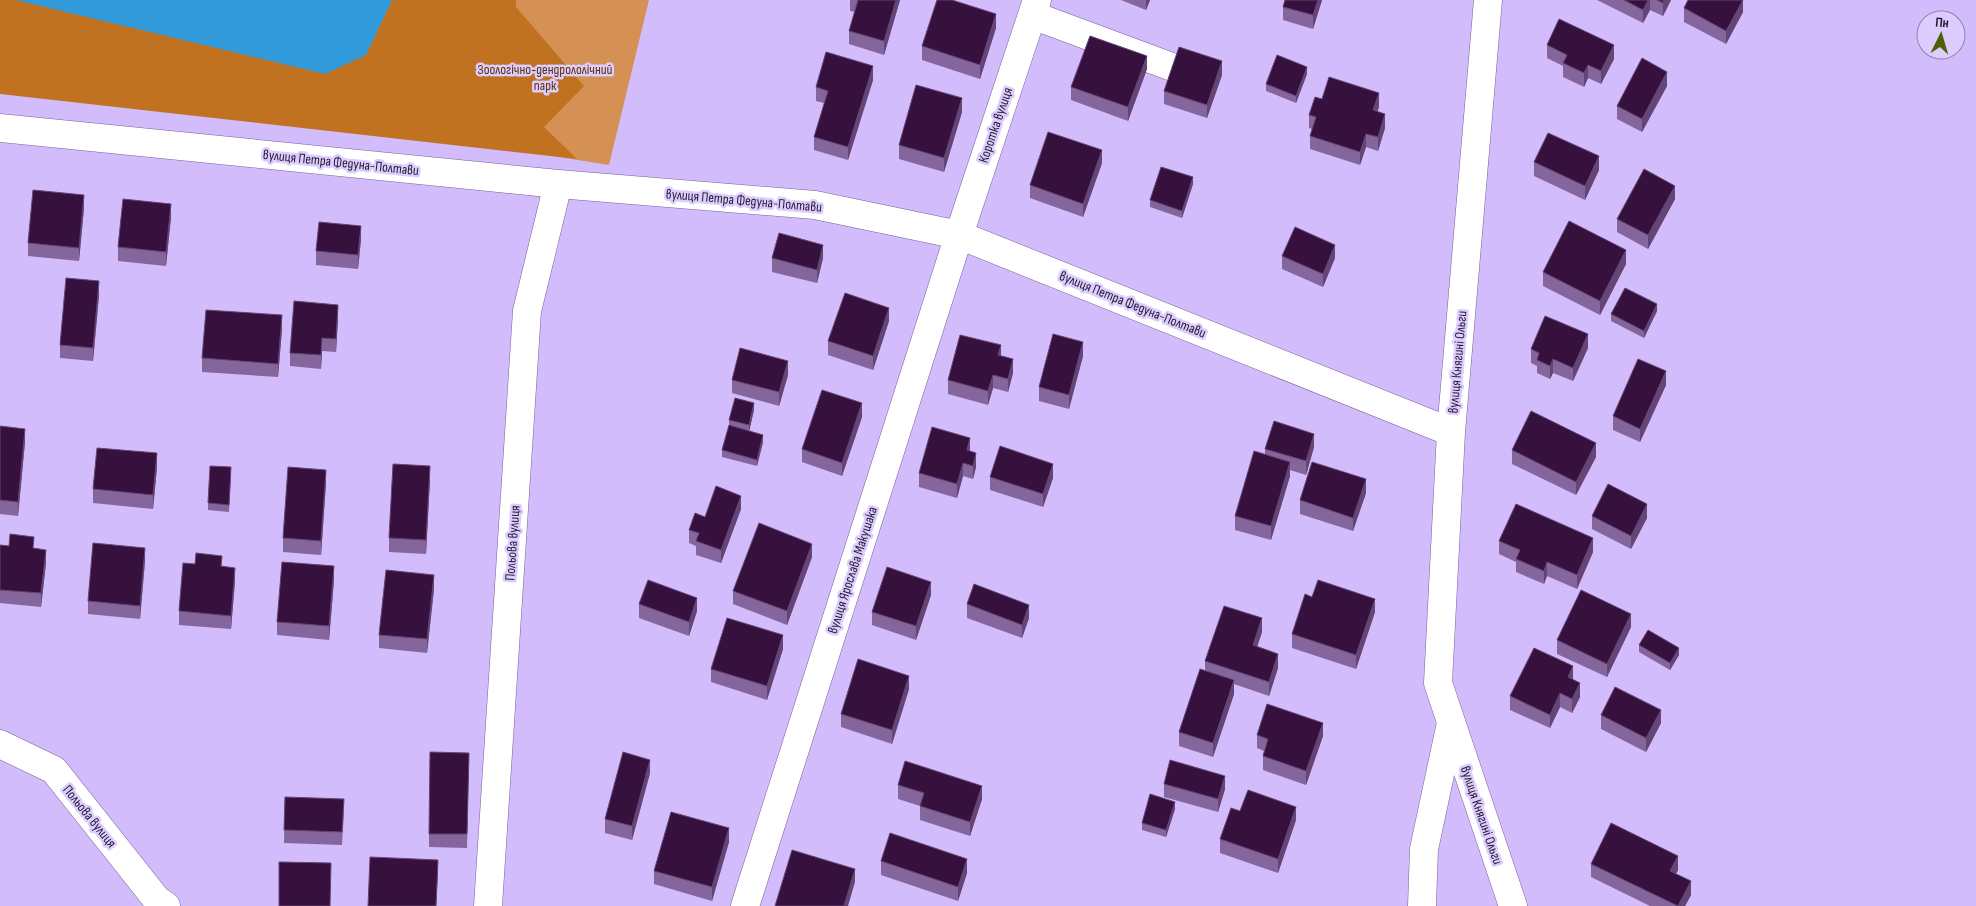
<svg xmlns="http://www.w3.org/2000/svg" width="1976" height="906" font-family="'Sofia Sans Condensed',sans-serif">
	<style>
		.green { fill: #d59054 }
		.forest { fill: #c17221 }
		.water { fill: #309ada }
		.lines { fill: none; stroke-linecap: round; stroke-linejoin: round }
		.minor-casing { stroke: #766199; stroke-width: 29 }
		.minor { stroke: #fff; stroke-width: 28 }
		.wall { fill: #84669c }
		.shaded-wall { fill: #654476 }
		.building { fill: #36113d; stroke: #654476 }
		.labels { text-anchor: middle; stroke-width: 5; stroke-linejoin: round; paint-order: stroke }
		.park-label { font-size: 14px; fill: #5b3207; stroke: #ddccfe }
		.street-label { font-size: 14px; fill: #221930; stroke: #ddccfe }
	</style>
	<rect width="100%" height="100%" fill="#d2bcfb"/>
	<path class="green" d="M0,0H649L609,165L0,67Z"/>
	<path class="forest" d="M0,0H16L366,55L392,0H516V7L584,86L544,127L577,159L0,94Z"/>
	<path class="water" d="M16,0H392L366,55L325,74Z"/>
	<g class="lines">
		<g class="minor-casing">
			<path id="minor" d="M1488,0L1451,432L1438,683L1513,906
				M1032,15L1172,67
				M0,128L558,184L815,205L959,235L1451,432
				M0,744L54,770L157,900L166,906
				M488,906L527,311L558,184
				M745,906L959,235L1037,0
				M1422,906L1424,849L1451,723"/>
		</g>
		<use href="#minor" class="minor"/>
	</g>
	<path class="wall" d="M850,0H900L884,55L849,44V31L855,12L850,11Z
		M1121,0H1150L1146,10Z
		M1285,0H1322L1313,29L1283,20V7Z
		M1597,0H1671L1663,16L1650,10L1643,23Z
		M1743,0V12L1726,44L1684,22V8Z
		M996,28L980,79L922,60V46Z
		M1547,45L1614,59L1601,84L1588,78L1584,87L1563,77V66L1547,58Z
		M1147,69L1128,121L1071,100V87Z
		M1307,74L1296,103L1266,91V84Z
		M1222,75L1207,118L1164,104V91Z
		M873,80L848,160L814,150V137L824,103L816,101V87Z
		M1667,86L1642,132L1617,119V106Z
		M1322,99L1379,107L1377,112L1385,128L1378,151L1366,147L1360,165L1310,149V136L1312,129L1309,128V115Z
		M962,112L944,172L899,159V145Z
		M1534,162L1599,170L1585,200L1534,176Z
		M1102,163L1083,217L1030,198V185Z
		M1193,184L1182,218L1150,207V200Z
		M1675,199L1648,249L1617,232V219Z
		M84,208L79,261L28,256V243Z
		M171,217L166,266L118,261V247Z
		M361,239L358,269L316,265V251Z
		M1282,256L1335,258L1323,287L1282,269Z
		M772,258H823L817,283L772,272Z
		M1626,264L1600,315L1543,286V272Z
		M99,295L93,361L60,358V345Z
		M1657,311L1644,338L1611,321V314Z
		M338,318L336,352L322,351L321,369L290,366V353Z
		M889,321L873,370L828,355V341Z
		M282,329L278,377L202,372V358Z
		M1588,348L1573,381L1553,373L1550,379L1537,373V366L1531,363V349Z
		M1001,356L1013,373L1008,392L993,388L988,405L948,394V380Z
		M1083,356L1069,409L1039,401V387Z
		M788,375L779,406L732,393V380Z
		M1666,385L1640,442L1613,430V416Z
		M754,410L749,431L763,442L757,466L722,457V450L729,425V420Z
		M862,417L842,476L802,462V449Z
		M0,426L25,442L18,516L0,514Z
		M1314,447L1306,475L1290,470V476L1271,540L1235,530V516L1265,455V449Z
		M1512,450L1596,457L1576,495L1512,464Z
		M970,451L976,467L973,479L963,476L957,498L919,487V473Z
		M157,467L153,509L93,503V489Z
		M231,474L229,512L208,510V503Z
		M990,477L1053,478L1043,507L990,490Z
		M430,479L426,554L389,552V538Z
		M326,483L321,555L283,552V538Z
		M1366,493L1353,531L1300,514V500Z
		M741,509L721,563L696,555V546L689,543V530L705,517Z
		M1592,516L1647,518L1631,549L1592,529Z
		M1499,541L1593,552L1577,589L1547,576L1544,584L1516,572V562L1499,554Z
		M0,545L34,549L46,563L41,607L0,603Z
		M812,557L787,625L733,604V591Z
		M145,561L140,619L88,614V601Z
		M222,567L235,581L231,629L179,625V611Z
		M334,580L329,640L277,635V622Z
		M434,589L427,653L379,648V635Z
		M931,595L916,640L872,625V612Z
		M639,604L697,611L689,636L639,618Z
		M967,604L1029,618L1022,638L967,618Z
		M1375,612L1356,669L1292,648V634Z
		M1631,627L1607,677L1557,654V640Z
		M1262,632L1257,647L1278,668L1269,696L1234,684V694L1213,757L1179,746V732L1205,671V661Z
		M1639,645L1679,655L1670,670L1639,652Z
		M783,649L767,700L711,682V669Z
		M1573,680L1580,697L1572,713L1560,707L1550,728L1510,710V696Z
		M909,689L892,744L841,727V714Z
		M1601,715L1661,723L1646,752L1601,729Z
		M1257,735L1323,736L1306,785L1263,770V756L1264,751L1257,748Z
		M469,753L467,848L429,847V834Z
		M650,773L632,840L605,833V819Z
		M1164,784L1225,789L1218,812L1164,797Z
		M898,785L982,799L970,836L920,820V806L898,799Z
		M285,797L344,813L342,845L284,843Z
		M1175,809L1166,837L1142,830V823Z
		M1240,811L1296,820L1278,873L1220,853V839Z
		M729,842L712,901L654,884V871Z
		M881,861L967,873L958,901L881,875Z
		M1591,864L1678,870L1676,874L1691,895L1685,906H1650L1591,877Z"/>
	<path class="shaded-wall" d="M896,0H900L884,55V41Z
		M1146,0H1150L1146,10Z
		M1318,0H1322L1313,29V15Z
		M1648,0H1650V10L1643,23V10Z
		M1664,0H1671L1663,16V3Z
		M1743,0V12L1726,44V31Z
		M996,14V28L980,79V65Z
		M1614,45V59L1601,84V71Z
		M1147,56V69L1128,121V107Z
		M1222,61V75L1207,118V105Z
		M1588,65V78L1584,87V73Z
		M873,66V80L848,160V147Z
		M1307,67V74L1296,103V96Z
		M1667,72V86L1642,132V119Z
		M1379,93V107L1373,124V110Z
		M962,98V112L944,172V158Z
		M1385,114V128L1378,151V137Z
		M1366,134V147L1360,165V152Z
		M1102,150V163L1083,217V204Z
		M1599,156V170L1585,200V186Z
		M1193,177V184L1182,218V211Z
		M1675,186V199L1648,249V235Z
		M84,195V208L79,261V248Z
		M171,204V217L166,266V252Z
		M361,226V239L358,269V255Z
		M823,245V258L817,283V270Z
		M1335,245V258L1323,287V274Z
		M1626,250V264L1600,315V301Z
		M99,281V295L93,361V348Z
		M1657,304V311L1644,338V331Z
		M338,305V318L336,352V339Z
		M889,308V321L873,370V356Z
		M282,315V329L278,377V364Z
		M1588,334V348L1573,381V368Z
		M322,338V351L321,369V355Z
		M1083,342V356L1069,409V395Z
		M1001,345V359L998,355Z
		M1013,359V373L1008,392V379Z
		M1553,359V373L1550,379V366Z
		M788,361V375L779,406V392Z
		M1666,371V385L1640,442V429Z
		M993,375V388L988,405V391Z
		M754,403V410L749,432V425Z
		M862,403V417L842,476V463Z
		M25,429V442L18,516V502Z
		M1314,434V447L1306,475V461Z
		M763,435V442L757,466V460Z
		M970,438V451L967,450Z
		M1596,443V457L1576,495V482Z
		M157,453V467L153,509V495Z
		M976,453V467L973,479V466Z
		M1290,462V476L1271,540V526Z
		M963,463V476L957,498V484Z
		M1053,464V478L1043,507V494Z
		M430,466V479L426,554V540Z
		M326,470V483L321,555V541Z
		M1366,479V493L1353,531V518Z
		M741,496V509L721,563V550Z
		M1647,504V518L1631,549V536Z
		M1593,538V552L1577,589V575Z
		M812,544V557L787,625V611Z
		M145,548V561L140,619V606Z
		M46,550V563L41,607V593Z
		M1547,562V576L1544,584V571Z
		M334,566V580L329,640V626Z
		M235,568V581L231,629V616Z
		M434,575V589L427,653V639Z
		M931,582V595L916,640V626Z
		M697,598V611L689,636V622Z
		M1375,599V612L1356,669V655Z
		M1029,605V618L1022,638V625Z
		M1631,614V627L1607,677V664Z
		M1262,618V632L1253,659V645Z
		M783,635V649L767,700V686Z
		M1679,648V655L1670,670V663Z
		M1278,654V668L1269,696V682Z
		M1573,666V680L1568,677Z
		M909,676V689L892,744V730Z
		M1234,680V694L1213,757V743Z
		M1580,683V697L1572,713V699Z
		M1560,693V707L1550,728V715Z
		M1661,710V723L1646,752V738Z
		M1323,723V736L1306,785V771Z
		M650,760V773L632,840V826Z
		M1225,776V789L1218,812V799Z
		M982,786V799L970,836V822Z
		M1175,802V809L1166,837V830Z
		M1296,807V820L1278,873V859Z
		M729,828V842L712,901V887Z
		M1678,856V870L1670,885V871Z
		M967,859V873L958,901V887Z
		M438,860V874L436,906Z
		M855,869V882L848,906H844Z
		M1691,881V895L1685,906H1678Z"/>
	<path class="building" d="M858,0H896L884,41L849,31Z
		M937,0H952L996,14L980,65L922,46Z
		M1285,0H1318L1313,15L1283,7Z
		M1624,0H1648L1643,10Z
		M1657,0H1664L1663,3Z
		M1688,0H1743L1726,31L1684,8Z
		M1559,19L1614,45L1601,71L1588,65L1584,73L1563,63L1567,55L1547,45Z
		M1090,36L1147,56L1128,107L1071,87Z
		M1179,47L1222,61L1207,105L1164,91Z
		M826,52L873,66L848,147L814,137L828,91L816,87Z
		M1277,55L1307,67L1296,96L1266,84Z
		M1642,58L1667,72L1642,119L1617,106Z
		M1329,77L1379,93L1373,110L1385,114L1378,137L1366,134L1360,152L1310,136L1316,117L1309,115L1315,97L1322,99Z
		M916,85L962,98L944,158L899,145Z
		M1048,132L1102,150L1083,204L1030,185Z
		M1548,133L1599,156L1585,186L1534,162Z
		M1161,167L1193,177L1182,211L1150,200Z
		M1644,169L1675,186L1648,235L1617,219Z
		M33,190L84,195L79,248L28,243Z
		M123,199L171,204L166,252L118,247Z
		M1569,221L1626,250L1600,301L1543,272Z
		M319,222L361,226L358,255L316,251Z
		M1295,227L1335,245L1323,274L1282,256Z
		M779,233L823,245L817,270L772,258Z
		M66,278L99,281L93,348L60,345Z
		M1625,288L1657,304L1644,331L1611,314Z
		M845,293L889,308L873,356L828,341Z
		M294,301L338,305L336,339L322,338L321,355L290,353Z
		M206,310L282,315L278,364L202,358Z
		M1545,316L1588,334L1573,368L1553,359L1550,366L1537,360L1539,353L1531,349Z
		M1053,334L1083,342L1069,395L1039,387Z
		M960,335L1001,345L998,355L1013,359L1008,379L993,375L988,391L948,380Z
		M740,348L788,361L779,392L732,380Z
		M1638,359L1666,371L1640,429L1613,416Z
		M822,390L862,403L842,463L802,449Z
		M735,398L754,403L749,425L729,420Z
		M1531,411L1596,443L1576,482L1512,450Z
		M1274,421L1314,434L1306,461L1265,449Z
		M729,425L763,435L757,460L722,450Z
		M0,426L25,429L18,502L0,500Z
		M932,427L970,438L967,450L976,453L973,466L963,463L957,484L919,473Z
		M1000,446L1053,464L1043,494L990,477Z
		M97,448L157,453L153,495L93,489Z
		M1254,451L1290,462L1271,526L1235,516Z
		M1312,462L1366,479L1353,518L1300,500Z
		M393,464L430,466L426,540L389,538Z
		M210,466L231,467L229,505L208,503Z
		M288,467L326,470L321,541L283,538Z
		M1608,484L1647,504L1631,536L1592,516Z
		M716,486L741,496L721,550L696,541L699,533L689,530L695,513L705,517Z
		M1516,504L1593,538L1577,575L1547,562L1544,571L1516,559L1520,550L1499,541Z
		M759,523L812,544L787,611L733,591Z
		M10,534L34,537L33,548L46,550L41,593L0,590V545L9,546Z
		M93,543L145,548L140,606L88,601Z
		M196,553L222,556L221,566L235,568L231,616L179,611L183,563L195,564Z
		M282,562L334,566L329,626L277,622Z
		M887,567L931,582L916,626L872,612Z
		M386,570L434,575L427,639L379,635Z
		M648,580L697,598L689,622L639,604Z
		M1318,580L1375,599L1356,655L1292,634L1305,594L1312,597Z
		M974,584L1029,605L1022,625L967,604Z
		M1581,590L1631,614L1607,664L1557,640Z
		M1224,606L1262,618L1253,645L1278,654L1269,682L1205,661Z
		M727,618L783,635L767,686L711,669Z
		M1648,630L1679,648L1670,663L1639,645Z
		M1534,648L1573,666L1568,677L1580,683L1572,699L1560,693L1550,715L1510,696Z
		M858,659L909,676L892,730L841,714Z
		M1200,669L1234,680L1213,743L1179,732Z
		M1615,687L1661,710L1646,738L1601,715Z
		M1267,704L1323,723L1306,771L1263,756L1268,739L1257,735Z
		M430,752L469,753L467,834H429Z
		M623,752L650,760L632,826L605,819Z
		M1170,760L1225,776L1218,799L1164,784Z
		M905,761L982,786L970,822L920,806L924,793L898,785Z
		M1248,790L1296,807L1278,859L1220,839L1231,808L1240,811Z
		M1150,794L1175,802L1166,830L1142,823Z
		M285,797L344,799L342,832L284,830Z
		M671,812L729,828L712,887L654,871Z
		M1611,823L1678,856L1670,871L1691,881L1678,906L1591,864Z
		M890,833L967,859L958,887L881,861Z
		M792,850L855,869L844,906H775Z
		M370,857L438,860L436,906H368Z
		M279,862L331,863L330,906H279Z"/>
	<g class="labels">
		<g class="park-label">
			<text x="545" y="74">Зоологічно-дендрололічний<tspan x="545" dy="16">парк</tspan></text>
		</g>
		<g class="street-label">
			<text transform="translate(995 125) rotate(-71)" y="5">Коротка вулиця</text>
			<text transform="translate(341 162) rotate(6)" y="5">вулиця Петра Федуна-Полтави</text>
			<text transform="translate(744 200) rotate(5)" y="5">вулиця Петра Федуна-Полтави</text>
			<text transform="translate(1133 304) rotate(22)" y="5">вулиця Петра Федуна-Полтави</text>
			<text transform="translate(1457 362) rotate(-85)" y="5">вулиця Княгині Ольги</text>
			<text transform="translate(512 543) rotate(-86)" y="5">Польова вулиця</text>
			<text transform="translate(852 570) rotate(-72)" y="5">вулиця Ярослава Макушака</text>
			<text transform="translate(1482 815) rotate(71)" y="5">вулиця Княгині Ольги</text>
			<text transform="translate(90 816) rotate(51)" y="5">Польова вулиця</text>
		</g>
	</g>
	<g transform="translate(1941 35) rotate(5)"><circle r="24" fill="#ddccfe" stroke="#9284ac"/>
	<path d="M0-4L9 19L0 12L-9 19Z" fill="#506003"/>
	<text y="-8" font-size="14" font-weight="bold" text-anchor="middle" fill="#221930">Пн</text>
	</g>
</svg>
